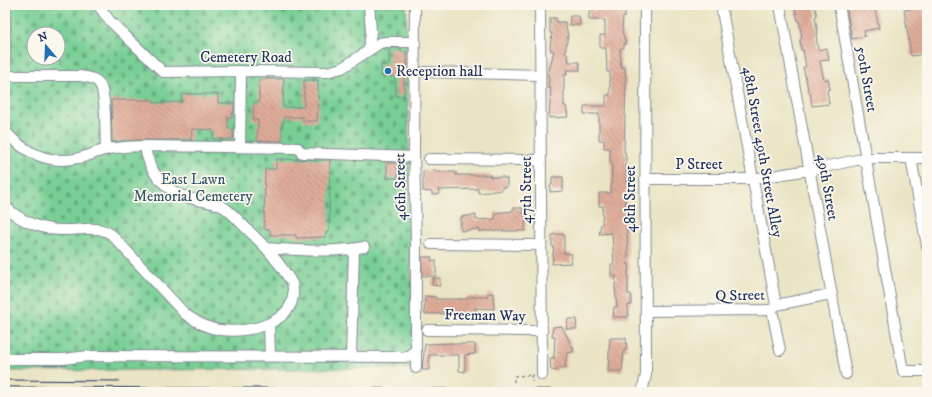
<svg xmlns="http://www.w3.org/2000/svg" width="932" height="397" font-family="'IM FELL DW Pica',serif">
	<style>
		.cemetery { fill: url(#cemetery-stones); stroke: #4a7f7a; fill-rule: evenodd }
		.building { fill: url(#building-back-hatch) }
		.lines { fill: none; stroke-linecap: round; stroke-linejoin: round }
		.minor-casing { stroke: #828a91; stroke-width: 12 }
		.path { stroke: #828a91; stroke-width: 1.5; stroke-dasharray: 3 3; stroke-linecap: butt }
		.minor { stroke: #fff; stroke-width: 10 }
		.tram { stroke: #1b2f5e; stroke-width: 1 }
		.poi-dot { fill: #1f6fb2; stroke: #fbf7ec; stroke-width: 1.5 }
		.labels { text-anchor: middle; stroke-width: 3.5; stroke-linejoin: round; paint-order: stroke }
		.street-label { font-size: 15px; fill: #1b2f5e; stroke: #fbf7ec }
		.poi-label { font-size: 15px; fill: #1b2f5e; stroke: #fbf7ec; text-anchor: start }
		.park-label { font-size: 15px; fill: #32576c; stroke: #fbf7ec }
	</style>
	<defs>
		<pattern id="cemetery-stones" width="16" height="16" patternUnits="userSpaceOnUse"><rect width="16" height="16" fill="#78cf95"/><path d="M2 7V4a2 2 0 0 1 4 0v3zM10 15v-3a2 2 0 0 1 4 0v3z" fill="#62a87d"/></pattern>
		<pattern id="building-back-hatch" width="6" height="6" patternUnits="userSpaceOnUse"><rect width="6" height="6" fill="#e0ac99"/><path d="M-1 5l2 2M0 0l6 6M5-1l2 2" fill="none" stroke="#b58c80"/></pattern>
	</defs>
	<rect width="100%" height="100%" fill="#fbf7ec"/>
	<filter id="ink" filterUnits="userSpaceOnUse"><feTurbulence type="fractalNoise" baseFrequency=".025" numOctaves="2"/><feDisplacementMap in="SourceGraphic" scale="8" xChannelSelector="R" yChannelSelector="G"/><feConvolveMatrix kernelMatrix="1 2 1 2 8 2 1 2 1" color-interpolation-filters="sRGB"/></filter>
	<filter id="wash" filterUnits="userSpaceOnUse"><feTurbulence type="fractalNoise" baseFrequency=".012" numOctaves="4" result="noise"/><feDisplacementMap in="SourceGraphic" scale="16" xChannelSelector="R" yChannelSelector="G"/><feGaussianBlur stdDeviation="0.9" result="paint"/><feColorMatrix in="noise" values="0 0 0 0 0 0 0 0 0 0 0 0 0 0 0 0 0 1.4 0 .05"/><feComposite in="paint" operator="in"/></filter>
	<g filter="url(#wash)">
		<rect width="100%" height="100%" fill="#eae4c4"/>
		<path class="cemetery" d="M5,5H406L411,267L418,368L5,371ZM34,34H58V58H34Z"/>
		<g id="blocks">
			<path class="building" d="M594,5H625V17H623L622,31L626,44H624V48H620L621,67L625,68L626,81L624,152H625L626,157V181H628V191L625,192L628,253L627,264H630L628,271V294H631V305H628V317H613L614,307H617L615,287L616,276H611V264H614L612,233L599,234L601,224H602L603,206H599V193H611L612,162H610V148H604V140H599V114H584V106H606V95H610V72H607L606,48H600V35H605V20H589V11H594Z
				M794,5H814L817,16L815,17L818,34H816L818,50L827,48L829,60L820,61L824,80L828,79L830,89L827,90L829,104L812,106L810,93H809L803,67H806L803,50H801L800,39L802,38L799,21H798Z
				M846,5H874L879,28L864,31L865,36L852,39Z
				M927,6V54L911,56L904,10Z
				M570,16H579L580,25H569Z
				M550,18H556L557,22H565L568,35L565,53H567L569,62H579L580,70H566L567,75H564V106H566L568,117L549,118L551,88H548L549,81L548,72L549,71L554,51H551L550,47L552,33H550Z
				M389,48H401V52H407V76H404V96H396L395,77L381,76V65H389Z
				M259,79H284L283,107H304V80H318V98H319L317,121H303V117H284V123L282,122V141H257L258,120H253L254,102H259Z
				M182,94H218V103H234V113H232V117H228V129H233V139H213V130L192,129L191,140H140L112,142L111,100H154V103L182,102Z
				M276,159L330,160L329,232H326V237L296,238V235H270V230L264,229L265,169H276Z
				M387,163H398V178H387Z
				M436,170V172H456V175H490V177H504V179L507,178V187H502V190L488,192L478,193V189L438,190L440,194L432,195V192L423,191V171Z
				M552,177H563V191L550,192V185H552Z
				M513,208H523V214L526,213L525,231H479V229L461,231V217L476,215V220L495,219V213L513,211Z
				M564,234V253L572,254L571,259L572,263L552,264L554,246H552V235Z
				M422,257H432L431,261L436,260V276H422Z
				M433,278H440V286L432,285Z
				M493,293L494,309L475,308V313L424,314L425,296L436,297V299H467V297H487V294Z
				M568,319H577L576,329H566Z
				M562,326L572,347H573V352L567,353L565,364L566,368H557V371L551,370L550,358H554L555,336H552L553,327Z
				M610,338H626L627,350H624L622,371H608Z
				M454,343V344H475V354L465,355V372L459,371V355H429V370H422L425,344Z"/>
		</g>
	</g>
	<g filter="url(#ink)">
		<use href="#blocks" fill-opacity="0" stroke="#828a91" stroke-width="1"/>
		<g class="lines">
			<g class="minor-casing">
				<path id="minor" d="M98,5L110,21L163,72L241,71L327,72L342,68L380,43L385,42H415
					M415,5L414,150L416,244V368
					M540,5L542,375
					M721,5L776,305
					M780,5L846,374
					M839,5L903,371H927
					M369,49L371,31L369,5
					M424,72L540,75
					M5,76H80C86,77 93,77 98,82C107,90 105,136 106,150
					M5,95V5
					M5,131C24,153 50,165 79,158C89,156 98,151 108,149C120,147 133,146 145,146C148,173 167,193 193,199C204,202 216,202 225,208C233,214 239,221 245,227C265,246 278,260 292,283C302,322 249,334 221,330C208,329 195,321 185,314L112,235C99,225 83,230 67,230C45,231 20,222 5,206
					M145,146L298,148L302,153L414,157
					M240,147L241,71
					M911,158L927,246
					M429,159L541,160
					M645,179H752L809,170L866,158H927
					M431,244L541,245
					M267,248C297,250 333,253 364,247
					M772,310L780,350
					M646,311L772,310L776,305L831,294
					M269,324L270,356
					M427,330L542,331
					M351,358L354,249
					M5,359H63L88,356L405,357L411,355L415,350
					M642,392L646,375L645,5"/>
			</g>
			<path class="path" d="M531,375L532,382
				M514,382V376L534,375"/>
			<use href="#minor" class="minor"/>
			<path class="tram" d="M5,380L119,381
				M5,387L927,391"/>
		</g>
	</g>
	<circle class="poi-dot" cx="388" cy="71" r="4"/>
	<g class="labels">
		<g class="street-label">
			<text x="246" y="62">Cemetery Road</text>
			<text transform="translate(867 79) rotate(80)" y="5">50th Street</text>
			<text transform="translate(763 152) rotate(80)" y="5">48th Street 49th Street Alley</text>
			<text x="699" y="169">P Street</text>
			<text transform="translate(400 187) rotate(-91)" y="5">46th Street</text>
			<text transform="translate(828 187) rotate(80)" y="5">49th Street</text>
			<text transform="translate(526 190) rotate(-90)" y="5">47th Street</text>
			<text transform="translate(630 199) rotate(-90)" y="5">48th Street</text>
			<text transform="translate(740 295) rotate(-1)" y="5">Q Street</text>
			<text transform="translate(485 315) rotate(1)" y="5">Freeman Way</text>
		</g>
		<g class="poi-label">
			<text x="396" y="76">Reception hall</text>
		</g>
		<g class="park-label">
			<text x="193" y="184">East Lawn<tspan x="193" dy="17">Memorial Cemetery</tspan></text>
		</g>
	</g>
	<rect width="932" height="397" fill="none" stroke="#fbf7ec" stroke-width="20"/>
	<g transform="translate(46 46) rotate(341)"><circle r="19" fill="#fbf7ec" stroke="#a1a7b3"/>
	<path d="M0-3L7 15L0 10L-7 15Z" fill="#1f6fb2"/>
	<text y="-6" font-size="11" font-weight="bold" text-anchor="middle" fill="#1b2f5e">N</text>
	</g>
</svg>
